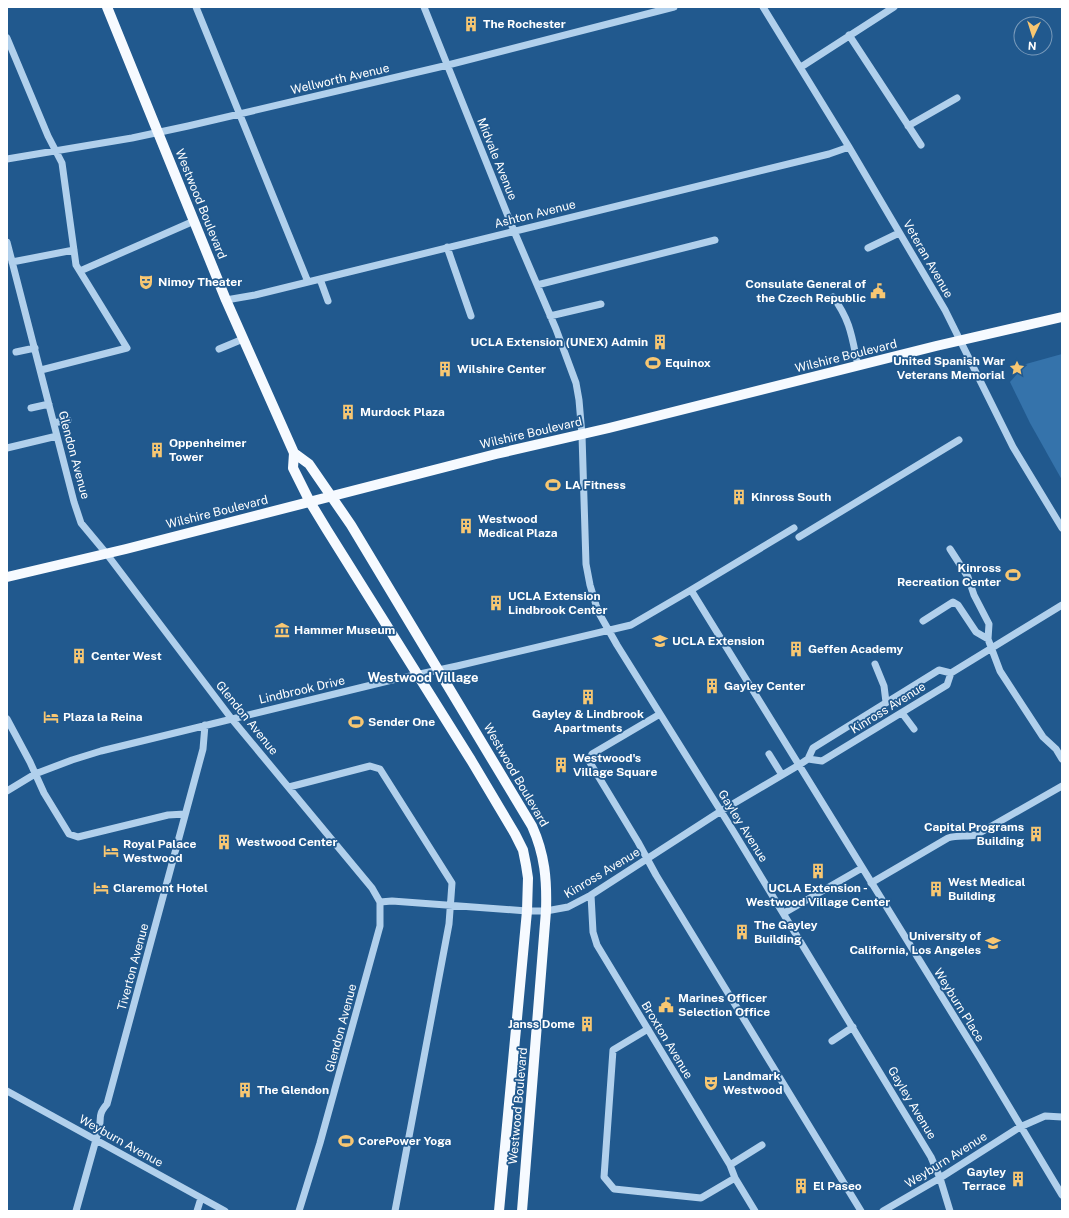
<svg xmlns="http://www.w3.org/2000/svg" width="1069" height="1218" font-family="'Public Sans',sans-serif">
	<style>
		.green { fill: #3573ab }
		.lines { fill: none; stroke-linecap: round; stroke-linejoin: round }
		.minor { stroke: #b1d0ec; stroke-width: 7 }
		.major { stroke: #f6faff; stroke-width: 10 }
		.labels { text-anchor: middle; stroke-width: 3.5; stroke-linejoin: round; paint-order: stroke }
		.poi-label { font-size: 12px; font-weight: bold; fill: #fff; stroke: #21598e; text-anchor: start }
		.street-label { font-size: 12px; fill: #fff; stroke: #21598e }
		.neighbourhood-label { font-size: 13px; font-weight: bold; fill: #fff; stroke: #21598e }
	</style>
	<rect width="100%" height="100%" fill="#21598e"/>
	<path class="green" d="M1062,354V480L1030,423L1010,382L1026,364Z"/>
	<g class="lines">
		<path class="minor" d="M196,7L308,282
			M424,7L514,231L556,329L576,383L579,400L582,435L586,564L590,585L596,605L600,615L617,645L732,829L931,1157L940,1178L950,1211
			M763,7L849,147L945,310L1013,447L1062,528
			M849,35L921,145
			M7,38L48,136L62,163L76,265L127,348L41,370
			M801,67L894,7
			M908,126L957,98
			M7,159L132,138L188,126L448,65L674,7
			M7,242L74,502L81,523L106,553L231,718L372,888L380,902V926L320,1143L299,1211
			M447,247L471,316
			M868,248L899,233
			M12,262L74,250
			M80,271L194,221
			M320,279L328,301
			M537,285L715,240
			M833,297C851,321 852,338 858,366
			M226,300L255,295L361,269L829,154L849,147
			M550,316L601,304
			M219,349L243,339
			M16,352L35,348
			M31,408L49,404
			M54,423L68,420
			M7,448L57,436
			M799,537L959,440
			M950,549L968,577L974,595L989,624L988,639L1000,671L1043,737L1056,749L1062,759
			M691,590L794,528
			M923,621L953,602L958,605L976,632L988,639
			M875,664L884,686L886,702
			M902,713L914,729
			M660,714L592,754L589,761L638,842L656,875L861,1211
			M7,719L30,762L44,793L69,834L78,837L168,815L185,814
			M769,754L782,775
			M808,759L822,761L947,685L951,673L1062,605
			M289,787L370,766L380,769L452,883L449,924L395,1211
			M7,791L35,774L72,760L101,751L392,680L457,666L631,625L691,590L981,1060L1062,1195
			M871,883L948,838C958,835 966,837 976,835L1062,786
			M591,895L593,932L597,945L730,1165L735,1178L755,1211
			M380,902L392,901L527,911H546L568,907L591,895L721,811L799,765L808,759L813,748L939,670L951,673
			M784,913L862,868
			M648,1029L613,1050L604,1177L614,1189L701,1198L735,1178
			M832,1041L853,1027
			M7,1091L225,1211
			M730,1165L762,1145
			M76,1211L99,1129C102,1117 97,1116 107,1104L203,749L205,725
			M197,1211L201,1198
			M883,1211L940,1178L1020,1127L1045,1116L1062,1117"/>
		<path class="major" d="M107,7L226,300L294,453L293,468L310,502L327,530L471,760L515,834L523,850L526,865L528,878L527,911L499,1211
			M294,453L309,464L351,525L532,826C545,855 547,880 546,911L522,1211
			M7,577L126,549L496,454L609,428L936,346L1062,317"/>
	</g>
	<defs>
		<g id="building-bare" transform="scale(1.2)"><path d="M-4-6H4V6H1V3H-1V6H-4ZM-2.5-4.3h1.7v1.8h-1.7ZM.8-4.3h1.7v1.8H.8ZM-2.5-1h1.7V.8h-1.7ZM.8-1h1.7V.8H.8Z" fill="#f8c772" stroke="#21598e" stroke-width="2.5" paint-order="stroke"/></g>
		<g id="theatre-bare" transform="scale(1.2)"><path d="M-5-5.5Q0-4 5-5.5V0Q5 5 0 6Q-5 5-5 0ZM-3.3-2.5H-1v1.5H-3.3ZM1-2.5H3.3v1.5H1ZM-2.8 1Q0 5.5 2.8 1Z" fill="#f8c772" stroke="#21598e" stroke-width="2.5" paint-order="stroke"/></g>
		<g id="civic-bare" transform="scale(1.2)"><path d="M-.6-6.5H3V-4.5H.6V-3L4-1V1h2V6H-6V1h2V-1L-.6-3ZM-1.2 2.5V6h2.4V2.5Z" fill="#f8c772" stroke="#21598e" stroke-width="2.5" paint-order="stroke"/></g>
		<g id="stadium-bare" transform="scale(1.2)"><path d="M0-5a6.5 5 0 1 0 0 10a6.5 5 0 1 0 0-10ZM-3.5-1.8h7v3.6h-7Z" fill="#f8c772" stroke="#21598e" stroke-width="2.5" paint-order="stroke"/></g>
		<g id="sight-bare" transform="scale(1.2)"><path d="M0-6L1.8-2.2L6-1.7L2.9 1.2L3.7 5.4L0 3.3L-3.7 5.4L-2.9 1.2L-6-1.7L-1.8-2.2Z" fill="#f8c772" stroke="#21598e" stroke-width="2.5" paint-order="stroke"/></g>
		<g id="museum-bare" transform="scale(1.2)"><path d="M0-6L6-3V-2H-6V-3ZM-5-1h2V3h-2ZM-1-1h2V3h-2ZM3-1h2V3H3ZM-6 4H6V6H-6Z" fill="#f8c772" stroke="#21598e" stroke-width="2.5" paint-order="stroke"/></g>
		<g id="university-bare" transform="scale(1.2)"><path d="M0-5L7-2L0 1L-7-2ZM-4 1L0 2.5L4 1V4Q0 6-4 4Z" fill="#f8c772" stroke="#21598e" stroke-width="2.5" paint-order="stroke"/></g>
		<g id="hotel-bare" transform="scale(1.2)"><path d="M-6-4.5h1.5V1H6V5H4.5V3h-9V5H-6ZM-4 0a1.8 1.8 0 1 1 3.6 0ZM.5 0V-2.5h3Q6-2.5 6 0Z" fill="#f8c772" stroke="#21598e" stroke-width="2.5" paint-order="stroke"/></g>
	</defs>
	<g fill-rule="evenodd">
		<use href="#building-bare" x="471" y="24"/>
		<use href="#theatre-bare" x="146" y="282"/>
		<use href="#civic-bare" x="878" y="291"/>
		<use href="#building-bare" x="660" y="342"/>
		<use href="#stadium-bare" x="653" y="363"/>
		<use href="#sight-bare" x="1017" y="368"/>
		<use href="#building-bare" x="445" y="369"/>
		<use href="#building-bare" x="348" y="412"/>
		<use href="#building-bare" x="157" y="450"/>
		<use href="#stadium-bare" x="553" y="485"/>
		<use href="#building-bare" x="739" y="497"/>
		<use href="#building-bare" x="466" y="526"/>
		<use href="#stadium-bare" x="1013" y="575"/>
		<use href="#building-bare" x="496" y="603"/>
		<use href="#museum-bare" x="282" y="630"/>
		<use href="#university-bare" x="660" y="641"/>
		<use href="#building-bare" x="796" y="649"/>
		<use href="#building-bare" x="79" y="656"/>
		<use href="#building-bare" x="712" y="686"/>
		<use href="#building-bare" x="588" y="697"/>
		<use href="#hotel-bare" x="51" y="717"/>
		<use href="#stadium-bare" x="356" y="722"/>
		<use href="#building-bare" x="561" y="765"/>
		<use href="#building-bare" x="1036" y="834"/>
		<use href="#building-bare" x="224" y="842"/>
		<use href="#hotel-bare" x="111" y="851"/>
		<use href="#building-bare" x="818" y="871"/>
		<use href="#hotel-bare" x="101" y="888"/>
		<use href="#building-bare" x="936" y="889"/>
		<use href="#building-bare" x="742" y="932"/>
		<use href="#university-bare" x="993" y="943"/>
		<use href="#civic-bare" x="666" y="1005"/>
		<use href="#building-bare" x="587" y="1024"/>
		<use href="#theatre-bare" x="711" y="1083"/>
		<use href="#building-bare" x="245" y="1090"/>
		<use href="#stadium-bare" x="346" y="1141"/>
		<use href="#building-bare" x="1018" y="1179"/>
		<use href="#building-bare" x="801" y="1186"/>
	</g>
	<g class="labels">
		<g class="poi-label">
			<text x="483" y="28">The Rochester</text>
			<text x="158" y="286">Nimoy Theater</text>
			<text x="866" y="288" text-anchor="end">Consulate General of<tspan x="866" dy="14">the Czech Republic</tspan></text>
			<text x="648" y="346" text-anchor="end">UCLA Extension (UNEX) Admin</text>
			<text x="1005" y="365" text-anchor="end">United Spanish War<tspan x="1005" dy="14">Veterans Memorial</tspan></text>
			<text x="665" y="367">Equinox</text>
			<text x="457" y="373">Wilshire Center</text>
			<text x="360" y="416">Murdock Plaza</text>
			<text x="169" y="447">Oppenheimer<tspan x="169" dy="14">Tower</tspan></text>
			<text x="565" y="489">LA Fitness</text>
			<text x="751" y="501">Kinross South</text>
			<text x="478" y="523">Westwood<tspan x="478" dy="14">Medical Plaza</tspan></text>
			<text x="1001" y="572" text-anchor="end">Kinross<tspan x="1001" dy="14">Recreation Center</tspan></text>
			<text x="508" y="600">UCLA Extension<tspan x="508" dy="14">Lindbrook Center</tspan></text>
			<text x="294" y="634">Hammer Museum</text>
			<text x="672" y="645">UCLA Extension</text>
			<text x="808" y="653">Geffen Academy</text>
			<text x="91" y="660">Center West</text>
			<text x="724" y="690">Gayley Center</text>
			<text x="588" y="718" text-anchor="middle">Gayley &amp; Lindbrook<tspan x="588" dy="14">Apartments</tspan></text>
			<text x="63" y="721">Plaza la Reina</text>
			<text x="368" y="726">Sender One</text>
			<text x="573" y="762">Westwood's<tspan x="573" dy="14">Village Square</tspan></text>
			<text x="1024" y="831" text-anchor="end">Capital Programs<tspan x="1024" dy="14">Building</tspan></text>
			<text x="236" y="846">Westwood Center</text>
			<text x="123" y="848">Royal Palace<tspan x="123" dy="14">Westwood</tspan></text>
			<text x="948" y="886">West Medical<tspan x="948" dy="14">Building</tspan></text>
			<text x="113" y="892">Claremont Hotel</text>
			<text x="818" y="892" text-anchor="middle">UCLA Extension -<tspan x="818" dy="14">Westwood Village Center</tspan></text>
			<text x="754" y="929">The Gayley<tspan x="754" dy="14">Building</tspan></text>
			<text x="981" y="940" text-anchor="end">University of<tspan x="981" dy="14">California, Los Angeles</tspan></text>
			<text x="678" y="1002">Marines Officer<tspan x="678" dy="14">Selection Office</tspan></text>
			<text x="575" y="1028" text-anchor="end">Janss Dome</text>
			<text x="723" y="1080">Landmark<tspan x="723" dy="14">Westwood</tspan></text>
			<text x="257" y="1094">The Glendon</text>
			<text x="358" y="1145">CorePower Yoga</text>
			<text x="1006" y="1176" text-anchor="end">Gayley<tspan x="1006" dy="14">Terrace</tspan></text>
			<text x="813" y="1190">El Paseo</text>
		</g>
		<g class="street-label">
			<text transform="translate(340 79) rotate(-13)" y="4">Wellworth Avenue</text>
			<text transform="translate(497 159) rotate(68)" y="4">Midvale Avenue</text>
			<text transform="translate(201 204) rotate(68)" y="4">Westwood Boulevard</text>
			<text transform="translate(535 214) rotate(-14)" y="4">Ashton Avenue</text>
			<text transform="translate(928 259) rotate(60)" y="4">Veteran Avenue</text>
			<text transform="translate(846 356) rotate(-14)" y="4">Wilshire Boulevard</text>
			<text transform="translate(531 433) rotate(-13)" y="4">Wilshire Boulevard</text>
			<text transform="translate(74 455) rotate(75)" y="4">Glendon Avenue</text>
			<text transform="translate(217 512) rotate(-14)" y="4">Wilshire Boulevard</text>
			<text transform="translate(302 690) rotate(-13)" y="4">Lindbrook Drive</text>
			<text transform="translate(888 708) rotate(-32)" y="4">Kinross Avenue</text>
			<text transform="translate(247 718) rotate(51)" y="4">Glendon Avenue</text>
			<text transform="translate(516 775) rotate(60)" y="4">Westwood Boulevard</text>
			<text transform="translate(743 826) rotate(58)" y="4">Gayley Avenue</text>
			<text transform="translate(602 873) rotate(-31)" y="4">Kinross Avenue</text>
			<text transform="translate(133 967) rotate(-75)" y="4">Tiverton Avenue</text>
			<text transform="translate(959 1005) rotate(58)" y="4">Weyburn Place</text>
			<text transform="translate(341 1028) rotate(-75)" y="4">Glendon Avenue</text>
			<text transform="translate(667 1040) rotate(59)" y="4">Broxton Avenue</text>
			<text transform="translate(912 1103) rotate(59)" y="4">Gayley Avenue</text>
			<text transform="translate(518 1106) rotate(-85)" y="4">Westwood Boulevard</text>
			<text transform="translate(121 1141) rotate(29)" y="4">Weyburn Avenue</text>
			<text transform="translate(946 1160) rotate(-32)" y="4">Weyburn Avenue</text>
		</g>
		<g class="neighbourhood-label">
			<text x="423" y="682">Westwood Village</text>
		</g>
	</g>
	<rect width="1069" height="1218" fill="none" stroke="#ffffff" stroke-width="16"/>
	<g transform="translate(1033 36) rotate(184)"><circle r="19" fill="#21598e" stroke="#7a9bbb"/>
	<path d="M0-3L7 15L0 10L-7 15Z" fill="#f8c772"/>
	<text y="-6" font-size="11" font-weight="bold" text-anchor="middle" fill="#ffffff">N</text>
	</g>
</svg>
